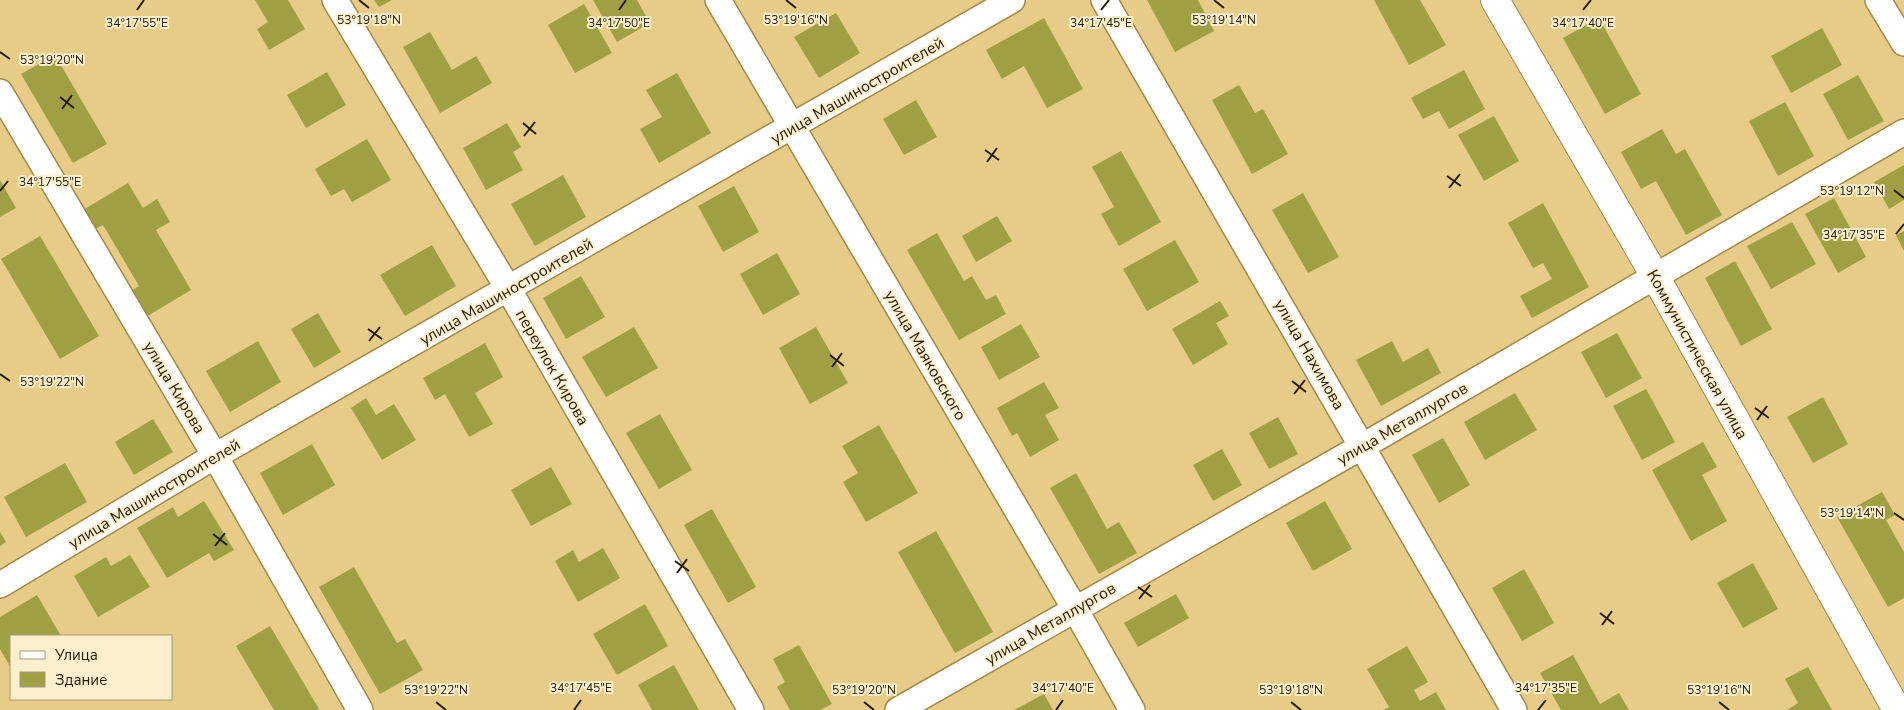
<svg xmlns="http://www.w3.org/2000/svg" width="1904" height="710" font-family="'Nunito Sans',sans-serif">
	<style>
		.building { fill: #9fa043 }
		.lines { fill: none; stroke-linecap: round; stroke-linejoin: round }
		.minor-casing { stroke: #a28944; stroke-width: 28 }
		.tertiary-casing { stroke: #a28944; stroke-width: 30 }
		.minor { stroke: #fff; stroke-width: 25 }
		.tertiary { stroke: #fff; stroke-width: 28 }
		.ticks { fill: none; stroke: #241a00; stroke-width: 2 }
		.labels { text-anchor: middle; stroke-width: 4; stroke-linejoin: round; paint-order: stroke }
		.street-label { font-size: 16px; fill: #241a00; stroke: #fcefcd }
		.ticks-label { font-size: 12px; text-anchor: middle; fill: #241a00; stroke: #fcefcd; stroke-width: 4; stroke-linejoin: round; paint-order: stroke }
	</style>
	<rect width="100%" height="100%" fill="#e7cc87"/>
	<path class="building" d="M255,0H288L305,29L269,50L257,29L268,22Z
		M374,0H392L379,7Z
		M593,0H637L650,23L617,42Z
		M1147,0H1198L1214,31L1175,52Z
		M1374,0H1420L1446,45L1409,65Z
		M584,4L612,53L575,73L548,25Z
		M836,13L860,53L819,78L794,37Z
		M1044,18L1083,89L1047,108L1024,66L1002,79L986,50Z
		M1599,18L1641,94L1605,114L1563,38Z
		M1822,28L1842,65L1791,93L1771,56Z
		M430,32L452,70L476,56L492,83L440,113L403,47Z
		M55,55L107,144L73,163L21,74Z
		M1464,70L1485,109L1449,129L1439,111L1423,119L1411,98Z
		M327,72L346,105L306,128L287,95Z
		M677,73L711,133L659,163L640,129L662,117L646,90Z
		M1858,75L1884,121L1848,140L1823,94Z
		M1239,85L1255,113L1263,109L1288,154L1252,174L1212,100Z
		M916,100L937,137L904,155L883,119Z
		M1785,102L1814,156L1778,176L1749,121Z
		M1494,116L1519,161L1484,181L1458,135Z
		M507,123L521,147L513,152L523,170L486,190L463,148Z
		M1662,129L1676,154L1685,149L1722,215L1686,235L1656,181L1641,189L1621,152Z
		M367,139L391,180L352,202L344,189L331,196L315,169Z
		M1121,151L1161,222L1119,246L1101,214L1114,207L1092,167Z
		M1904,165V200L1889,209L1874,182Z
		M563,175L586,217L535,246L511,204Z
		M0,180L16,208L0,217Z
		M128,183L143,208L157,199L170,222L156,230L191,290L144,318L129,292L139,286L103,225L95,229L83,210Z
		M734,186L759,232L723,252L698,206Z
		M1303,193L1339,257L1308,273L1272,210Z
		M1834,198L1866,257L1838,273L1805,214Z
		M1543,203L1589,287L1532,318L1520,296L1552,279L1543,263L1533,268L1508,223Z
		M997,216L1012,241L976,262L962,236Z
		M1792,222L1816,264L1771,289L1747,246Z
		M1904,231V251L1896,235Z
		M937,233L964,281L972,276L986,300L996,295L1006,314L959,340L907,250Z
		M40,236L99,336L60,359L1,259Z
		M1175,240L1199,282L1147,311L1123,269Z
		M432,245L456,286L405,316L380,275Z
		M777,253L800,294L763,315L740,274Z
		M1735,261L1772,329L1741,346L1705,278Z
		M581,276L605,317L566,339L543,298Z
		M1220,301L1229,316L1216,323L1228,344L1193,365L1172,329Z
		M318,313L341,352L314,368L291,329Z
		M1021,324L1040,357L999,380L981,347Z
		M634,327L658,368L606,397L582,357Z
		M816,327L848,383L810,404L779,348Z
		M1617,333L1642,378L1606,398L1581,352Z
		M258,341L281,382L230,412L206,371Z
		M1392,341L1403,362L1428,348L1441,373L1381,406L1356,360Z
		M485,343L503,377L475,393L493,424L469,437L445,394L435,400L423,378Z
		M1044,382L1059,408L1045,415L1059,440L1030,457L1017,433L1012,436L997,408Z
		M1646,389L1675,442L1642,460L1613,406Z
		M1515,393L1537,430L1485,460L1464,422Z
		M1823,397L1848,444L1813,463L1787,417Z
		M366,398L376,415L394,404L416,440L382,460L351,408Z
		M660,414L692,470L659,489L626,433Z
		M1278,417L1298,454L1269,469L1249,433Z
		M153,419L173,452L134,475L115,442Z
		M879,425L918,493L866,522L843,482L858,473L842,446Z
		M1443,438L1470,485L1439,503L1412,455Z
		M1703,442L1717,467L1702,475L1727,521L1691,541L1652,470Z
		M312,444L335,485L283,515L260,473Z
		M1222,449L1242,485L1213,501L1193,465Z
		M65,463L87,502L26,537L4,497Z
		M551,467L572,504L531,526L511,490Z
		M1076,473L1107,529L1119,522L1137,553L1099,574L1050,488Z
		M1882,492L1895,515L1886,520L1904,552V598L1888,607L1837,517Z
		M204,501L234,550L214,561L209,553L167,578L137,528L173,507L178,517Z
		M1325,501L1352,549L1313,571L1286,523Z
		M712,509L756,587L728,603L684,525Z
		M936,531L993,632L955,653L898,552Z
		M0,532L6,542L0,546Z
		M603,548L620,578L578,602L555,561L573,550L579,562Z
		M130,555L150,587L98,617L74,576L106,557L111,566Z
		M1753,563L1778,609L1743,628L1717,583Z
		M354,567L397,643L405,639L423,670L380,694L319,587Z
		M1524,569L1554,623L1522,641L1492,588Z
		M1176,594L1189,618L1138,647L1124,623Z
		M37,595L61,636H11V668L0,649V617Z
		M645,604L668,646L617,675L593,634Z
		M270,626L319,709L317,710H274L236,646Z
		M799,645L832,704L820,710H790L777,687L785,682L773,659Z
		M1407,646L1428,682L1414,690L1420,701L1436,692L1446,710H1383L1389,707L1367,669Z
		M1573,655L1600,704L1619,693L1629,710H1561L1540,673Z
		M674,665L699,710H652L638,685Z
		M1808,667L1832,710H1787L1798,703L1785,679Z
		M1044,694L1053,710H1014Z"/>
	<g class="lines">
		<g class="minor-casing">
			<path id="minor" d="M335,0L509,290L751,710
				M718,0L1075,609L1132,710
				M1104,0L1514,710
				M1878,0L1904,43
				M0,92L215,456L360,710
				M0,585L215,456L1012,0
				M898,710L1363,446L1904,132"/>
		</g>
		<g class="tertiary-casing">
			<path id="tertiary" d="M1495,0L1655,276L1897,710"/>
		</g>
		<use href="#minor" class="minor"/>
		<use href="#tertiary" class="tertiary"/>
	</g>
	<path class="ticks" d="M359,0L369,8M786,0L796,8M1214,0L1224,8M137,10L144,0M619,10L626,0M1101,10L1109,0M1583,10L1591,0M0,52L10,59M60,97L74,108M62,109L72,95M523,123L536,134M524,136L535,122M985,150L999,160M987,162L997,148M1447,176L1461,186M1449,188L1460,174M1894,190L1904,198M0,191L8,181M1896,234L1904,224M368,329L382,339M369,341L380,327M830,355L844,366M832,367L842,353M0,374L10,381M1292,381L1306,392M1294,394L1305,380M1755,408L1769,418M1757,420L1767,406M1894,513L1904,520M213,534L227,545M215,546L225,533M675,561L689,571M677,573L687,559M1138,587L1152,597M1139,599L1150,585M1600,613L1614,624M1602,625L1612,611M436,702L446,710M864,702L874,710M1291,702L1301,710M1719,702L1729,710M574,710L581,700M1056,710L1063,700M1538,710L1546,700"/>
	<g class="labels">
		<g class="street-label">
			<text transform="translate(857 90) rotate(-30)" y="6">улица Машиностроителей</text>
			<text transform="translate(506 291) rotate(-30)" y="6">улица Машиностроителей</text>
			<text transform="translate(1310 354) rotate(60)" y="6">улица Нахимова</text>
			<text transform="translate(1698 354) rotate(61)" y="6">Коммунистическая улица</text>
			<text transform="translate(926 355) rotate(60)" y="6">улица Маяковского</text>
			<text transform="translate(553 367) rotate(60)" y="6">переулок Кирова</text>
			<text transform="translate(175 387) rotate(59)" y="6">улица Кирова</text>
			<text transform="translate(1402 423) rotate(-30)" y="6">улица Металлургов</text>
			<text transform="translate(154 493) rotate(-31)" y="6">улица Машиностроителей</text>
			<text transform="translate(1050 623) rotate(-30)" y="6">улица Металлургов</text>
		</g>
	</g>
	<g class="ticks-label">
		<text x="369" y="24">53°19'18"N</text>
		<text x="796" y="24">53°19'16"N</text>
		<text x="1224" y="24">53°19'14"N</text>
		<text x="137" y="27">34°17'55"E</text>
		<text x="619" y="27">34°17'50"E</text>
		<text x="1101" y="27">34°17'45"E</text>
		<text x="1583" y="27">34°17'40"E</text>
		<text x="52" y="64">53°19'20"N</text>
		<text x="50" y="186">34°17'55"E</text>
		<text x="1852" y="195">53°19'12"N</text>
		<text x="1854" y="239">34°17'35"E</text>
		<text x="52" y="386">53°19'22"N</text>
		<text x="1852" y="517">53°19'14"N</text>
		<text x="581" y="692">34°17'45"E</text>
		<text x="1063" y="692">34°17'40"E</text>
		<text x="1546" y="692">34°17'35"E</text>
		<text x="436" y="694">53°19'22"N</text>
		<text x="864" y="694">53°19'20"N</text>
		<text x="1291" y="694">53°19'18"N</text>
		<text x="1719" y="694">53°19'16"N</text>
	</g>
	<rect x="10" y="635" width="162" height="65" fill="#fcefcd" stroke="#a69a7b"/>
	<rect x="20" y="651" width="25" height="8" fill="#ffffff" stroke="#a69a7b"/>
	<text x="55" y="660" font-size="15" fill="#241a00">Улица</text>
	<rect x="20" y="672" width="25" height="15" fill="#9fa043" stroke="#a69a7b"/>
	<text x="55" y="685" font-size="15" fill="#241a00">Здание</text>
</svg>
